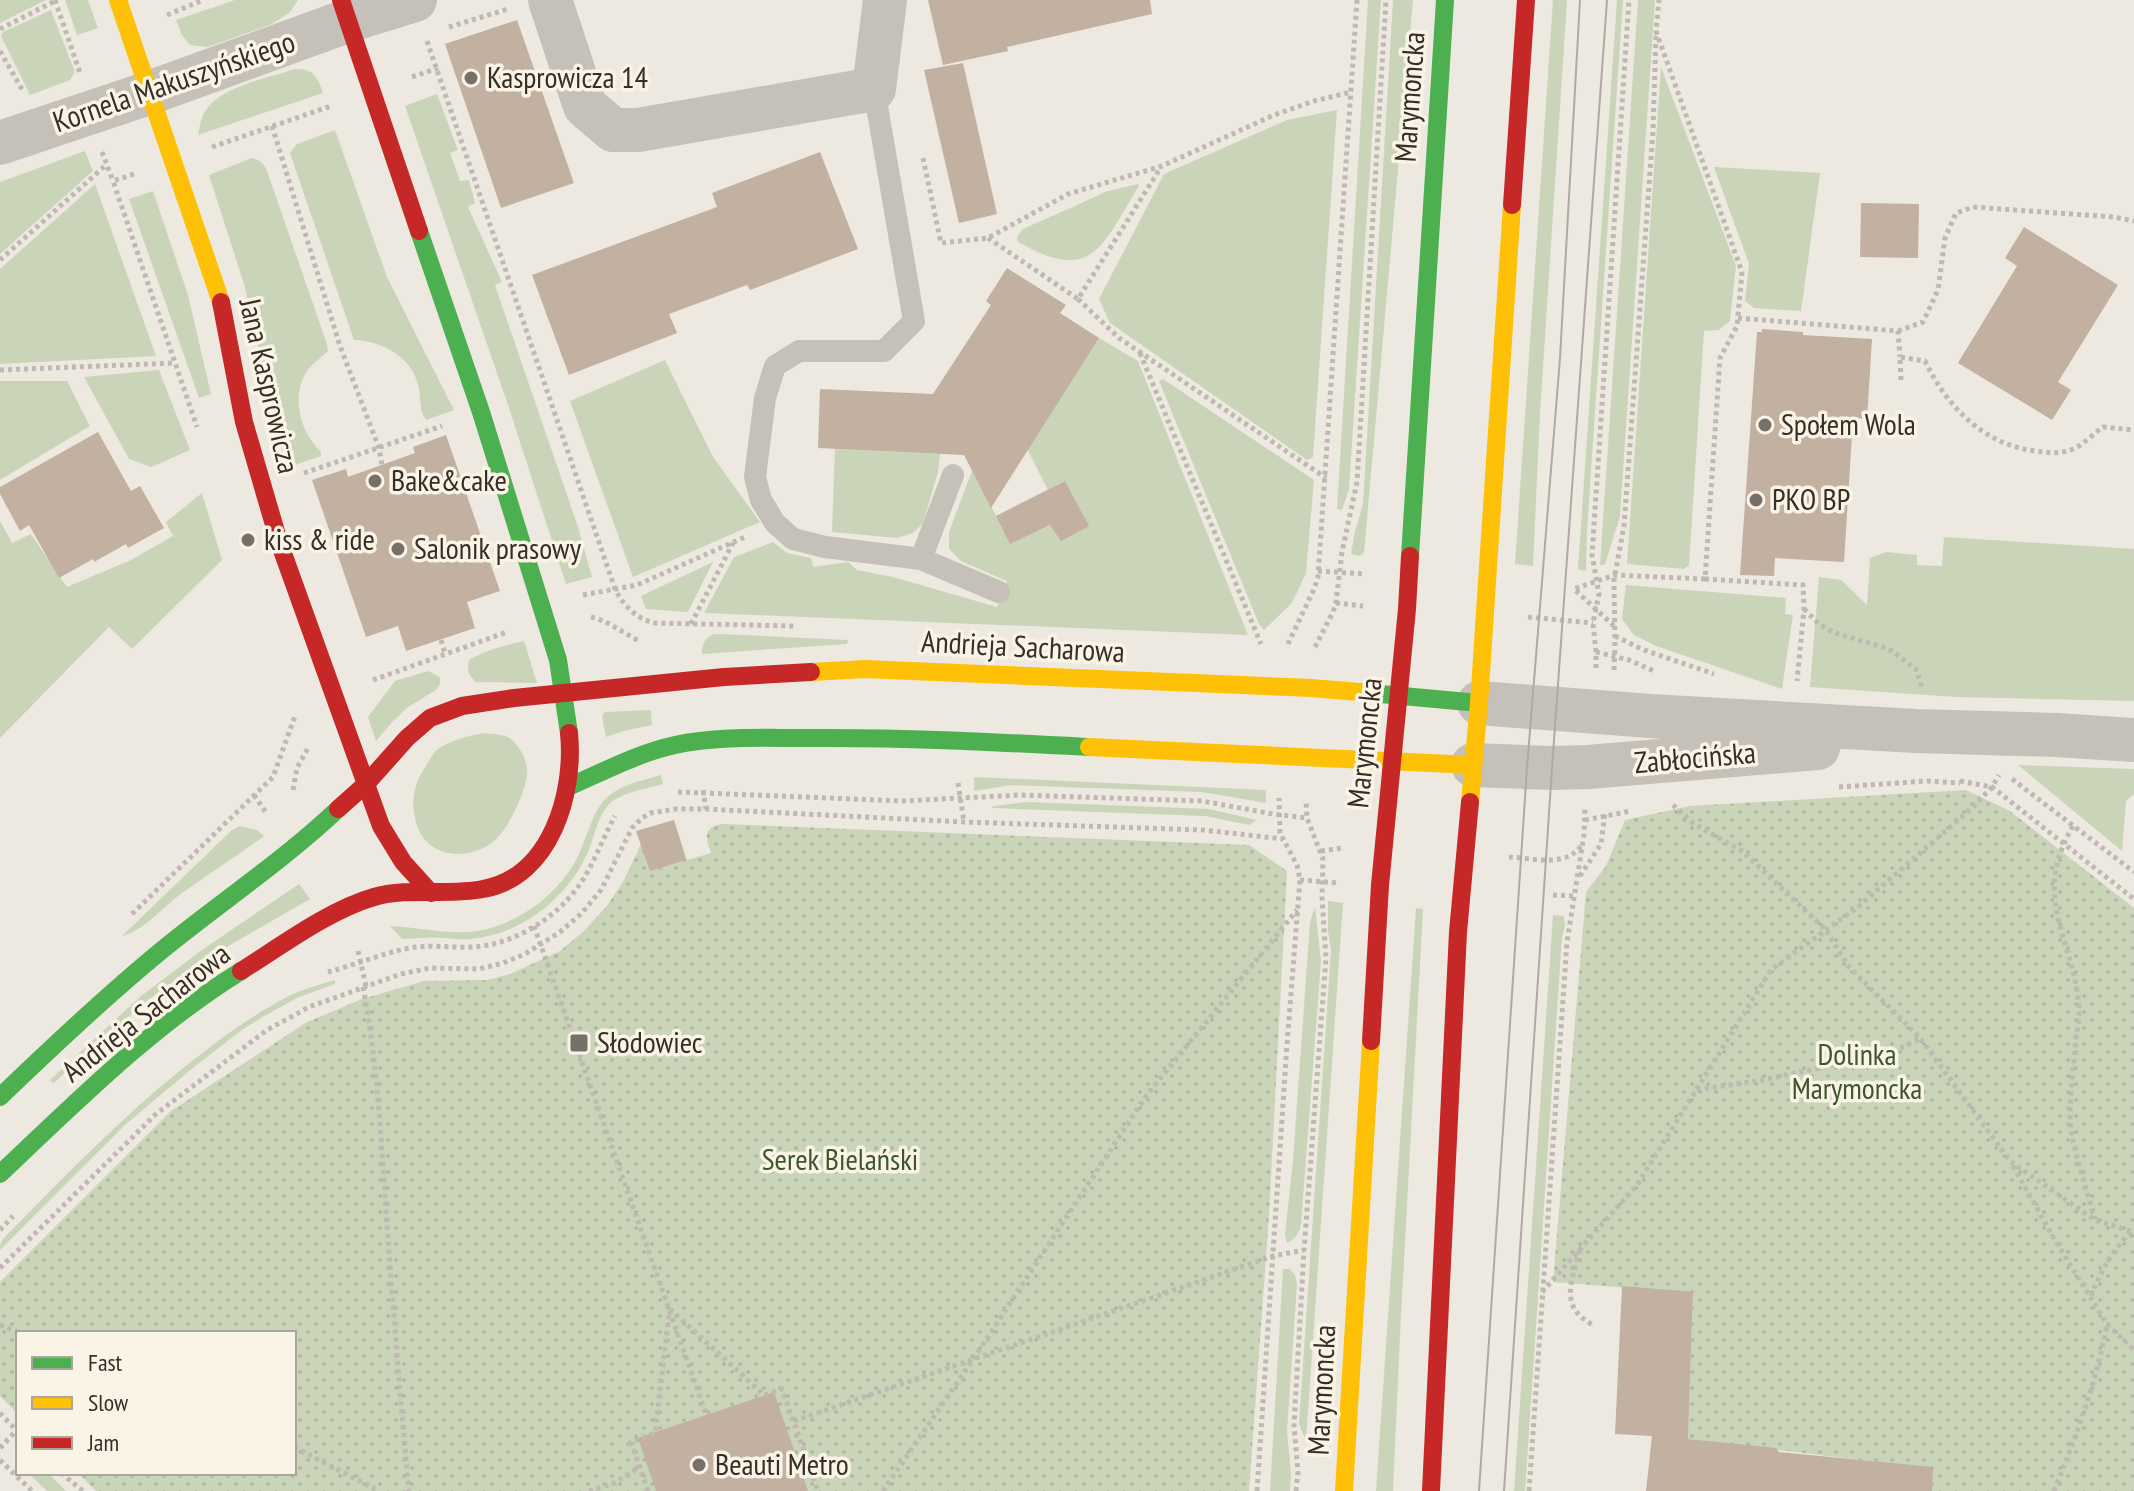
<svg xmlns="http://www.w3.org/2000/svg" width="2134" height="1491" font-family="'PT Sans Narrow',sans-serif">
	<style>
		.green { fill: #cad4b9 }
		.park { fill: url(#park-dots) }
		.building { fill: #c2b0a0 }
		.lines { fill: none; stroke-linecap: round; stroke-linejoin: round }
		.path { stroke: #beb9b1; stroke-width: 5; stroke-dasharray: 4 4; stroke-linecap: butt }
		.lane { stroke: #c6c1b8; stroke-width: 22 }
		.street { stroke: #c6c1b8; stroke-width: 44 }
		.fast { stroke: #4caf50; stroke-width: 18 }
		.slow { stroke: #ffc107; stroke-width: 18 }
		.jam { stroke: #c62828; stroke-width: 18 }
		.tram { stroke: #aea9a3; stroke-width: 2 }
		.poi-dot { fill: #777068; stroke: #faf4e6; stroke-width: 3 }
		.labels { text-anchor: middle; stroke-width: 7; stroke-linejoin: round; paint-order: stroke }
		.poi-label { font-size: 30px; fill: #372f27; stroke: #faf4e6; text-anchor: start }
		.street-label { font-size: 30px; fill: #372f27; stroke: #faf4e6 }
		.park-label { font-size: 30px; fill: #3e5629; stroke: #faf4e6 }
	</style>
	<defs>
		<pattern id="park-dots" width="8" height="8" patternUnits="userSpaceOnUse" patternTransform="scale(2)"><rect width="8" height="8" fill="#cad4b9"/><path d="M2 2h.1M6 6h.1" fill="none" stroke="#aeb69f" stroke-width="1.8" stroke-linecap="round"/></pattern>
	</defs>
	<rect width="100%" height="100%" fill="#ede9e0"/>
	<path class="green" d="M0,0H46L0,23Z
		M65,0H88L98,28L77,35Z
		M235,0H298L290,12L272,24L208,47L190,45L182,35L176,20Z
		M1368,0H1381L1349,489L1342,510L1337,509Z
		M1393,0H1413L1364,553L1359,556L1351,554L1355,531L1363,504Z
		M1553,0H1567L1540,413L1533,566L1515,564Z
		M1617,0H1623L1587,530L1586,571L1578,569Z
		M1638,0H1655L1620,516L1605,565H1600Z
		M51,10L75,72L70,80L30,95L1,36L3,32Z
		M1661,67L1736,266L1730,321L1719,330L1704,331L1689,565L1684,569L1627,564Z
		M295,69C313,68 318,77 323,93L198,135C200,124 202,114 209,106C225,86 271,77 295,69Z
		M437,94L458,150L450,153L460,181L469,180L475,203L468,207L502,282L495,285L579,530L592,577L566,584L509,408L405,106Z
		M1337,110L1313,457L1307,460L1110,323L1099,299L1164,174L1287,120Z
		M335,130L387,277L454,410L426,420C419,410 421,400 419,389C414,358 383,341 354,340L292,159L290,153L297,144Z
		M85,151L93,171L0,254V182Z
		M252,158L260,161L266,168L327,344L328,351C320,359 311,364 305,374C291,400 301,433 321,452V456L286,468L244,284L209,175Z
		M1714,167L1820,173L1801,311L1754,308L1745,301L1749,264Z
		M95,184L156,356L0,364V269Z
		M1138,184L1139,186C1102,245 1094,285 1018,242L1017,237L1023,229L1108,191Z
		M153,191L188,295L211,394L199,398L129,199Z
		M1099,338L1138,361L1248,635L704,613L734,557L773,542L787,553L811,558L813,567L848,562L857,570L893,577L997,607L1007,581L961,561L949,549V532L972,471L1011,543L1051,525L1087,526L1064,481L1048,490L1026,447Z
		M665,360L713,457L760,522L633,577L570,401Z
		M159,370L190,450L151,467L129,459L84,377Z
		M1163,379L1314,480L1306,573L1292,603L1264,630L1259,624L1159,381Z
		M0,381H67L90,426L0,480Z
		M835,449L940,454L938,472L923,523L913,533L897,538L832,532Z
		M202,493L222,560L132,649L109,627L0,738V521L12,543L31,534L67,587L131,560L173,536L166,522Z
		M1944,537L2134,549V701L1956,697L1810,687L1819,577L1841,580L1867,605L1870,558L1886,552L1917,555V565L1942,566Z
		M713,562L688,612L646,609L641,596Z
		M1626,585L1786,598L1785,614L1793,615L1782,689L1656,646L1634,635L1622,619Z
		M714,634H722L848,640L847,644L702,654C702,643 704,639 714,634Z
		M524,641L537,683L476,682C468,674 467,671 469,660C486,650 505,645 524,641Z
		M428,671L440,677V684L436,690L408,707L393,721L376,741L368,717L395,681Z
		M651,710L652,725L624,731L606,737L602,716L605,712Z
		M483,733C491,734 501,734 508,737C517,742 526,757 527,768C529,786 509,828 495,840C477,856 447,860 428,843C414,830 410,803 416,786C418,778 423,771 427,764C430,760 433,753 438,749C451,740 468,736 483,733Z
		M2018,765L2134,769V794L2126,801L2122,851Z
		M661,775L663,784C649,788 630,791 616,799C599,808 595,835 588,852C568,898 521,935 470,939C454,940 437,936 421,938C414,938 409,939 402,939L390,926C416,927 443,934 469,932C514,928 560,895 579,854C588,835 593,808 610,795C623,784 644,780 661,775Z
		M974,777L1266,790V803L1202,792L1012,785L974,791Z
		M1026,802L1209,809L1257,820L1249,825L1205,816L992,808L993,806Z
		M240,826L257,830L264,836C237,856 209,874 182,893C163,907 145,930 122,936L232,830Z
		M299,884L310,899C262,927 212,954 167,986C127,1016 90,1050 54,1083L50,1080L141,996L202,950Z
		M1328,901L1343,903L1306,1441L1299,1424L1331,950L1328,931Z
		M1315,907L1321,961L1301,1225C1299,1234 1295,1239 1287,1243L1285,1234L1293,1160L1310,922Z
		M1416,908L1423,909L1400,1335L1393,1491H1376Z
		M1553,915L1564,916L1565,926L1562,937L1525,1491H1514Z
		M335,980V984L299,997L264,1016L242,1030L194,1067L126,1124L0,1250V1245L3,1239C65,1176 126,1112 196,1058C225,1035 256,1013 289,996C303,989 319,985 335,980Z
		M1283,1269H1290L1295,1275L1297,1284L1287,1431L1291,1473L1290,1491H1270Z
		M28,1473H48L66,1491H47Z"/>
	<path class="park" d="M1966,790L2010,811L2134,908V1491H1901L1903,1465L1688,1439L1693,1293L1553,1282L1586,892L1606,866L1625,820L1690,806Z
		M674,820L687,860L711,853C705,837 703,826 724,824L1249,845L1287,871L1269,1215L1249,1491H96L78,1473H294V1333H18V1414L0,1396V1282L171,1111L307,1022L362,999L424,981L487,980L510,974L560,951L583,932L606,907L623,882L641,844L638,831Z"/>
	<path class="building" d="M928,0H1150L1152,14L1007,47L1008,51L943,65Z
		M517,20L574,183L501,208L445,44Z
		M963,63L997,214L959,223L924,70Z
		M820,152L858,249L750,290L747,285L669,314L677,333L569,375L532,275L717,207L712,193Z
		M1861,203L1919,204L1918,258L1860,257Z
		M2024,227L2118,285L2058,382L2071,390L2052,420L1958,363L2017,266L2005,258Z
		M1007,268L1066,305L1060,313L1099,338L991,508L964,455L818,448L820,389L933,394L991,305L986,301Z
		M1762,329L1803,332V335L1872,339L1867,419L1853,418L1844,562L1775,558L1774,576L1740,575L1757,332H1762Z
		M98,432L131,491L140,486L164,528L128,548L126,544L94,562L93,559L59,578L29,525L20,531L0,494V487Z
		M446,435L500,591L467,602L475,628L406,651L398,626L366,637L312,480L346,469L348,477L415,453L413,447Z
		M1065,481L1089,526L1061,541L1050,525L1010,544L996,516Z
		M674,820L686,860L650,871L636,831Z
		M1622,1286L1693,1292L1688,1439L1776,1448L1779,1452L1933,1467L1932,1491H1646L1652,1436L1615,1434Z
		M774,1392L808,1491H656L638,1438Z"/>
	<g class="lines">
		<path class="path" d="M55,0L80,73
			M167,15L203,0
			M449,27L508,9
			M0,29L55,1
			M427,41L615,589C624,606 636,619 655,623L794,626
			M0,51L23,91
			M412,77L438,68
			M272,126L340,346L379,448L382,465
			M212,147L331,106
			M102,152L113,181
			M923,158L941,243L988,238L1068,194L1162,166L1274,115L1314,101L1351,92
			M134,174L113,181L197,427
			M988,238L1078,299L1161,167
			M0,260L106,165
			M1078,299L1119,338L1326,478
			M1738,318L1898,331L1900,357
			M1898,331L1923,322L1938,290L1945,238L1956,213L1973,207L2114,217L2134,221
			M1140,353L1261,644
			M0,370L175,363
			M1901,380L1900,357L1925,361C1947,406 1983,445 2036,451C2049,453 2060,454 2073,449C2083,445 2093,434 2103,427L2134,430
			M304,473L442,426
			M1318,571L1365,574
			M1705,579L1803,585L1804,609L1797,681
			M583,595L637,585L745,537
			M1336,603L1363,606
			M1804,609L1819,624L1832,632L1889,649L1916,669L1922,687
			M591,617L604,621L639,641
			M1528,617L1593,623
			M691,624L733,543
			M1614,626L1574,589L1615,575L1705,579L1720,358L1737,326L1742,272L1656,31L1659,0
			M1615,636L1644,650L1714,674
			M441,640L445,654
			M1288,644L1314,589L1318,577L1357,0
			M1315,647L1333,612L1336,602L1342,552L1357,482L1386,0
			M1596,652L1629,660L1654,671
			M1596,668V652L1593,623L1599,594L1592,555L1629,0
			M1614,670L1615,648L1614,580L1624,526L1653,131L1656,34
			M373,680L507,632
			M2012,779L2134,872
			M1960,781L1992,787L2134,899
			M958,783L964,822
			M1839,787L1927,781L1960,783
			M293,790L297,768L308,748
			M703,790L706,809
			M678,792L903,801L1019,795L1202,801L1273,814L1307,818
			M254,795L267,814
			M1673,805L1694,824L1742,851L1826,930L1848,966L1920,1038L2010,1161L2095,1220L2134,1232
			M1585,820L1631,811
			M2073,826C2030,900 2074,937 2079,1008C2080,1018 2077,1029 2076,1039C2074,1065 2068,1105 2071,1130C2076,1160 2087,1190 2095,1219
			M1321,851L1343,848
			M1509,857C1533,858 1565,868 1581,846
			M1580,876L1601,844L1605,813
			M1300,880L1339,883
			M1553,895L1574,896
			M132,914L273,777L295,716
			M534,926L706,1414
			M358,951L366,986
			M328,972C355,965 390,950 417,947C436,945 455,948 473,947C512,945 555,919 578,887C594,865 602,839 615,816
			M363,987C377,1061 381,1136 386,1211C393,1305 400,1398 409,1491
			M1697,1090L1762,1080L1887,1054L1920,1039
			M2013,1166L2056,1242L2107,1324L2134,1350
			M0,1230L13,1216
			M1580,1250C1572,1282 1558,1306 1593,1325
			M0,1268L156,1114L267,1030L309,1007L401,974L430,968L479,969L503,963L525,954L560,932L581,914L601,890L632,828L642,818L650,813L676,809H706L964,822L1203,830L1283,839
			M1542,1292L1637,1185L1771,970L1859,906L1972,808L1992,787L1999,775
			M2091,1296C2102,1269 2111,1252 2132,1231
			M670,1309L764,1395L782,1389L818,1491
			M0,1325L20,1333
			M0,1413L18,1432
			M794,1421L1273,1256L1304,1250
			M294,1447L379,1491
			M0,1448L16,1431
			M0,1460L32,1491
			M61,1473L83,1491
			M589,1491L614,1483L640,1467
			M648,1491L631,1442L655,1433L669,1314
			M883,1491L974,1358L1146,1096L1297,910
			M1257,1491L1287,1044L1300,880L1297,865L1280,833L1279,798
			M1296,1491L1298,1472L1294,1425L1304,1250L1326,958L1322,897L1323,859L1307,818L1306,801
			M1529,1491L1567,942L1584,835L1585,809
			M2054,1491C2076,1437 2096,1383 2107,1325"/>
		<path class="lane" d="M874,89L914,321L884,351H799L775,366L765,398L755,477L761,500L775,523L793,539L825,547L921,559L999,592
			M921,559L953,475"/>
		<path class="street" d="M550,0L585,106L613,130H638L874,89L885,0
			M0,143L149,93L347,21L415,0
			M1479,703L1650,716L1916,731L2056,735L2134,740
			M1473,765L1552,768L1588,767L1818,748"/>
		<path class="fast" d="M419,231L481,412L558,660L569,733
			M1410,556L1445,0
			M1359,692L1479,703
			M568,787C603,772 638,753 675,745C716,736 761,738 803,738C898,737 993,742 1089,747
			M0,1097C54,1045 109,993 167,946C224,900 285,859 338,809
			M0,1174C76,1102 152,1026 241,971"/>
		<path class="slow" d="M118,0L221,302
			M811,672L865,669L1311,688L1359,692
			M1089,747L1473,765
			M1470,802L1479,703L1512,205
			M1344,1491L1371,1041"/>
		<path class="jam" d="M341,0L419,231
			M1512,205L1526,0
			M221,302L244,422L279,542L381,826L403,862L431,893
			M338,809L366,784L407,738L430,718L462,706L514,698L724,677L811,672
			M241,971C281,946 329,910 374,897C409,887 447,896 483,889C551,877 575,793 569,733
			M1371,1041L1380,885L1407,609L1410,556
			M1431,1491L1458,932L1470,802"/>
		<path class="tram" d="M1479,1491L1527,768L1560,358L1580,0
			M1504,1491L1552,768L1607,0"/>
	</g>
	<g class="poi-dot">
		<circle cx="471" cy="78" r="8"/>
		<circle cx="1765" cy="425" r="8"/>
		<circle cx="375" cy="481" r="8"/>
		<circle cx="1756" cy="500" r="8"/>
		<circle cx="248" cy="540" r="8"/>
		<circle cx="398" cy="549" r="8"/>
		<rect x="569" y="1033" width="20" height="20" rx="4"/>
		<circle cx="699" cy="1465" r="8"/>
	</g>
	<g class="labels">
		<g class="poi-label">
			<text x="487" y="88">Kasprowicza 14</text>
			<text x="1781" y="435">Społem Wola</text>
			<text x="391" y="491">Bake&amp;cake</text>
			<text x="1772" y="510">PKO BP</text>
			<text x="264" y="550">kiss &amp; ride</text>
			<text x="414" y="559">Salonik prasowy</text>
			<text x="597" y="1053">Słodowiec</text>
			<text x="715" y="1475">Beauti Metro</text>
		</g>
		<g class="street-label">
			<text transform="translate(174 82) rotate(-19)" y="10">Kornela Makuszyńskiego</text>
			<text transform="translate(1410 97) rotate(-86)" y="10">Marymoncka</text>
			<text transform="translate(269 386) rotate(77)" y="10">Jana Kasprowicza</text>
			<text transform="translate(1023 647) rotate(3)" y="10">Andrieja Sacharowa</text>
			<text transform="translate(1365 743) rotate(-84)" y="10">Marymoncka</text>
			<text transform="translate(1695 758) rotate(-5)" y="10">Zabłocińska</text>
			<text transform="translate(146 1013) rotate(-38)" y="10">Andrieja Sacharowa</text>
			<text transform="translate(1322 1390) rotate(-87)" y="10">Marymoncka</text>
		</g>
		<g class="park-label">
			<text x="1857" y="1065">Dolinka<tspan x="1857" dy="34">Marymoncka</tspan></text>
			<text x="840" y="1170">Serek Bielański</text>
		</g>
	</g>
	<rect x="16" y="1331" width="280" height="144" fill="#faf4e6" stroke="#aca59a" stroke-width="2"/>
	<rect x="32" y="1357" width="40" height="12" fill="#4caf50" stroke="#aca59a" stroke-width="2"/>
	<text x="88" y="1371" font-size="24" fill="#372f27">Fast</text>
	<rect x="32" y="1397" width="40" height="12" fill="#ffc107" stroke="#aca59a" stroke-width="2"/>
	<text x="88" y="1411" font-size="24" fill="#372f27">Slow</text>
	<rect x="32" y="1437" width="40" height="12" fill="#c62828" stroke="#aca59a" stroke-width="2"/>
	<text x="88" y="1451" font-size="24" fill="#372f27">Jam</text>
</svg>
